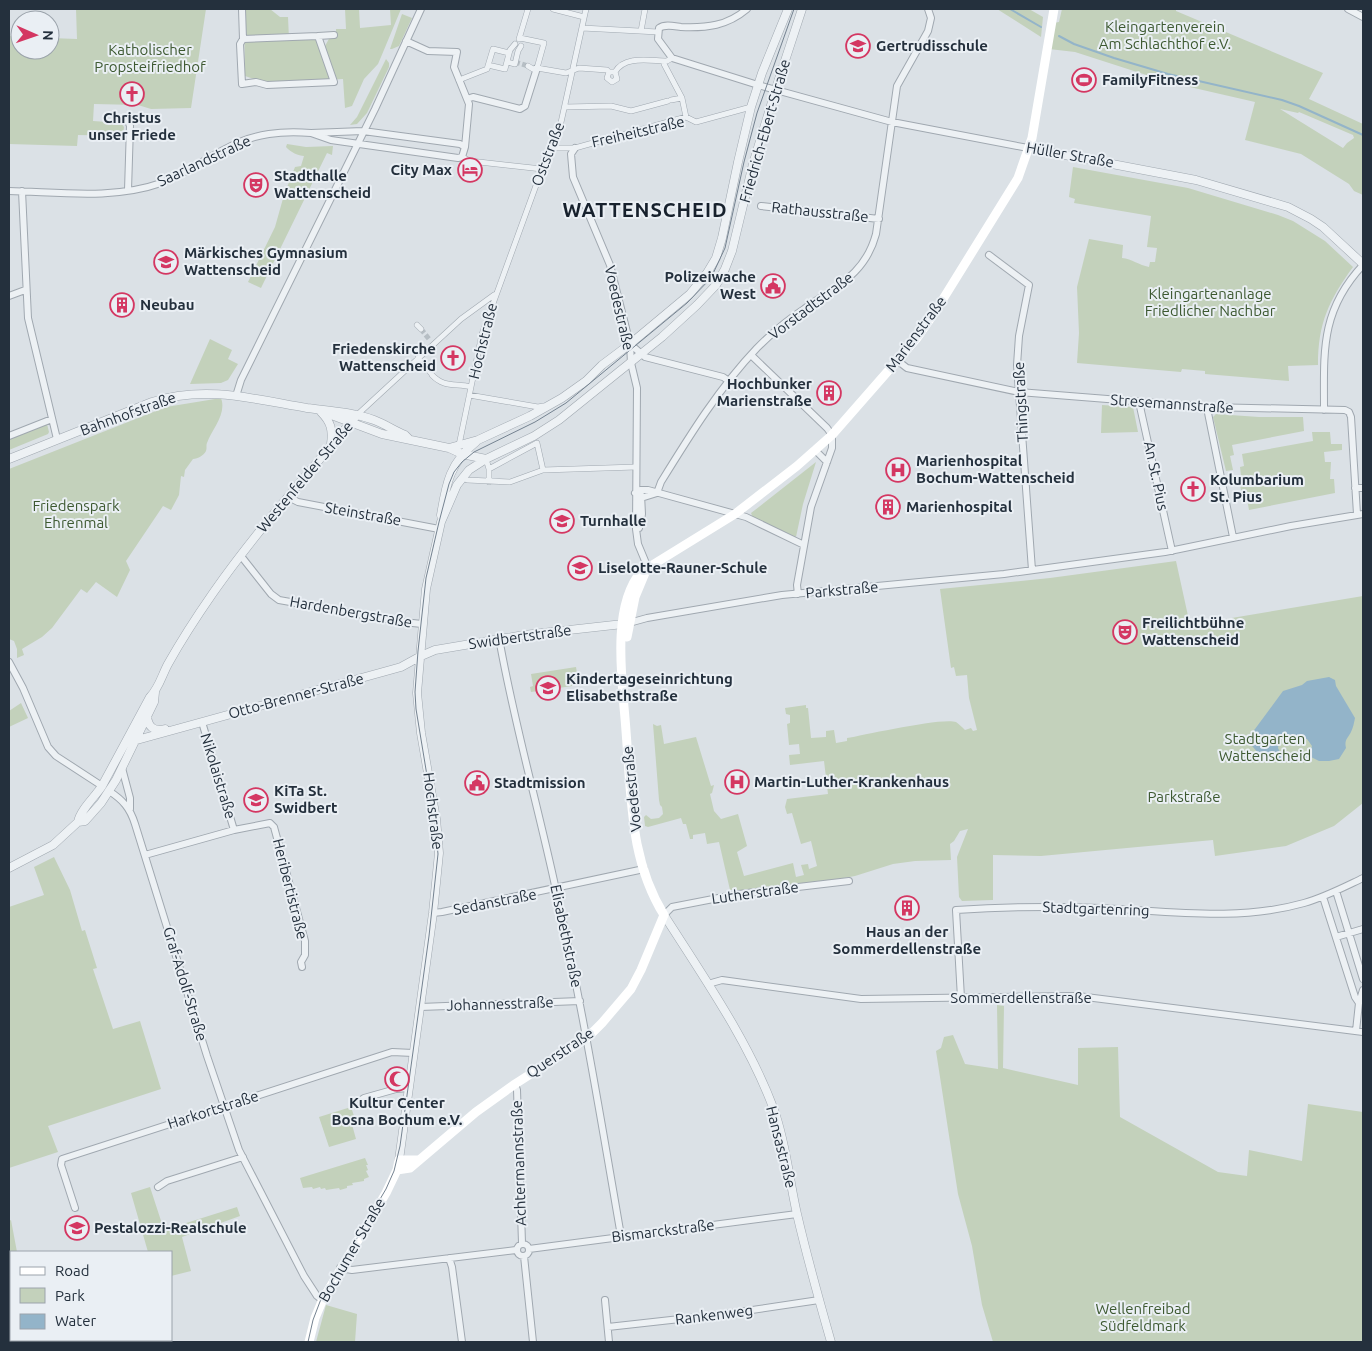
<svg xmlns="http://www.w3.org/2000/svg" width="1372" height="1351" font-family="Ubuntu,sans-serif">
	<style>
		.green { fill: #c3d1bb; fill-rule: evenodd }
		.water { fill: #93b4c9; fill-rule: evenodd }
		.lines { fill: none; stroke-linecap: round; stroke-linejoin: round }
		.stream { stroke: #93b4c9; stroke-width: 2 }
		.pedestrian-tunnel { stroke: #b6bec4; stroke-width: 5; stroke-dasharray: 5 2.5; stroke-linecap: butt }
		.pedestrian-casing { stroke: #a0a8b0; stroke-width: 6 }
		.minor-casing { stroke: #a0a8b0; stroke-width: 8 }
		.tertiary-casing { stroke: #a0a8b0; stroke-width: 9 }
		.pedestrian { stroke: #edf1f4; stroke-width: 5 }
		.minor { stroke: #edf1f4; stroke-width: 6 }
		.tertiary { stroke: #edf1f4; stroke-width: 8 }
		.secondary { stroke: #fff; stroke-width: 9 }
		.tram { stroke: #748290; stroke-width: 1 }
		.labels { text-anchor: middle; stroke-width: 4; stroke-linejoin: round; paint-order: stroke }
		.park-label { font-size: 15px; fill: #3d5931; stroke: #eaeff4 }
		.poi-label { font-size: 15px; font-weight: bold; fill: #24303d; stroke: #eaeff4; text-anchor: start }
		.street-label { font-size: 15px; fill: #24303d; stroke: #eaeff4 }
		.district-label { font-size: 20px; font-weight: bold; letter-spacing: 1px; fill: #17212d; stroke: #eaeff4 }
	</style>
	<rect width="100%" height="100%" fill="#dbe1e6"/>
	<path class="green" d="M76,9H206L191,108L151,109L138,105L94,104L93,121L121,123L124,127L123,136L78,135L77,146L9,144V36L20,37V50H50V38L77,39Z
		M244,9H270L280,17H288L289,39L315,38L325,46L330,37L336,36V29H346L345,9H359L360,28L391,25L390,9H401L381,57L378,64L364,79L352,106L345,108L343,79L269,84L245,76Z
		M997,9H1029L1043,17L1041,37Z
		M1062,9H1176V11L1323,73L1309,99L1363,124V195L1354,191L1349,184L1301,154L1245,140L1255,102L1168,82L1075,52L1049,49L1053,23L1059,22ZM1280,109L1298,113L1299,112L1353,135L1354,138L1347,143L1343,148Z
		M402,14L412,18L399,46L392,49H390Z
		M386,59L389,63V67L367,113L357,124L350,125L357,117Z
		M287,144L306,147L333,146L332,155L327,153L261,288L248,282L275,227L284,195L295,167L301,166L304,156C299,156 290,152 286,147Z
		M1073,167L1188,188L1278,215L1293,221L1325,241L1353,267C1329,300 1318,323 1318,365L1288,366L1289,381L1205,374V371L1182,369L1181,372L1077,363L1079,333L1077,287L1089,239L1123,245L1122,258C1132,259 1139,265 1149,267L1150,262H1155L1157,248L1147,247L1151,216L1074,203L1075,199L1069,197Z
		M210,339L232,350L228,359L238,364L228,380L221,383L190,384Z
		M221,398C227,414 212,429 207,443C206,445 207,448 206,451C204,455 198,459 193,459L185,470L184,477L181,476L179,495L171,510L163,506L126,561L130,570L117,597L96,582L87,593L81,589L52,628L42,637L22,649L24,655L17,658V649L14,641L9,639V469L166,407Z
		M1102,405L1133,407L1138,432L1101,433Z
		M1216,414L1259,417H1303L1304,431L1232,445L1234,455L1230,456L1233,470L1226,471L1213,417Z
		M47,424L49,432L48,434L9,450V439Z
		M1312,432H1330L1331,444H1342V450L1324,452L1325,462H1331L1330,479H1334L1335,493L1249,510L1247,499H1243L1240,485L1242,484L1240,467L1244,466L1242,454L1313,441Z
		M816,462L803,504L796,537L753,518L751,513L755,510Z
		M1176,561L1190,625L1363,596V803L1334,826L1286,846L1215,856L1213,840L1041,856L993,855V900L962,901L959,897L957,857L968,829L960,831L954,841L950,844L951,860L915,861L893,864L855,876L833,880L750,890H730L719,842L707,844L705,833L693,835V839H690L686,824H683L681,818L648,827L645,826L644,817L646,815L651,819L659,818L663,814L662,807L660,805L659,800L653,724L657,726L661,725L664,744L696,737L711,786L714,785L712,793L710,794L714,811L721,819L738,814L747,846L737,852L744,876L793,863L796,877L804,875L801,865L808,864L809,869L817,866L811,841L801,844L792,813L787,814L785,807L787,799L828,794L824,761L790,765L789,755L800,754L799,744L789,745L787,724L790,723V715L786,714L785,708L806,705V708H808L811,738L826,737V731L834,730L836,743L847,741V738C864,735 943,717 956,722C959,724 962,727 965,730L971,728L973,731L977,730L969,698L967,675L956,676L954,667L951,668L940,589L1050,578Z
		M576,667L579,685L531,692L530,687L533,686L531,674Z
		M21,703L28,718L9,727V711Z
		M54,857L70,890L82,931L85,930L97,968L93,969L113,1029L140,1021L161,1089L48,1126L58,1152L9,1168V907L44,895L34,867Z
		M997,1005L1004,1006L1003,1068L1078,1085V1048L1118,1047L1120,1117L1218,1172L1247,1176L1249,1150L1302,1161L1308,1104L1363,1112V1342H993L982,1305L972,1246L958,1194L936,1051L941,1048L944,1037L953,1035L965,1064L998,1069Z
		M351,1107L355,1119L351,1121L356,1139L329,1147L319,1117Z
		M365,1158L368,1165H366L368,1170L366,1171L369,1177L364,1179V1181L352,1183L353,1185L347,1186V1188L340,1190L339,1188L326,1190L325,1188L321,1189L320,1187L313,1189L312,1187L303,1188L300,1178Z
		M150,1187L164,1230L237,1207L240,1216L182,1237L191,1271L171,1276V1252H148L131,1193Z
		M11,1220L17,1252H11V1340H32V1342H9V1221Z
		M326,1305L357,1314L355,1342H316Z"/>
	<path class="water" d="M1329,677L1335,680L1336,686L1355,718C1354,723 1353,728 1351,732C1348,738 1344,740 1346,748L1339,759L1329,761H1319L1311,757L1292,761L1276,759L1259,754L1247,740L1249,735L1255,729L1283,691L1302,685L1307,681ZM1291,737L1307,739L1312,746L1310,752L1304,753L1281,754L1278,748L1279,741L1283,738Z"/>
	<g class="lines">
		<path class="stream" d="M1010,9L1041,27
			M1059,36L1074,44L1114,58L1168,74L1282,100L1299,106L1363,135"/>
		<path class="pedestrian-tunnel" d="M515,62L528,66
			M421,329L429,339"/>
		<g class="pedestrian-casing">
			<path id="pedestrian" d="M553,9L584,17
				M582,28L658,32
				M641,31L645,9
				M520,38L544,43L537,68L566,73L579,68L607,70L609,72H615C625,55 650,61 667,61L672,58
				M519,39L528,9
				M664,61V64L682,98
				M507,62L515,64L518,51L521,46
				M488,65L505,69L510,50L515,44
				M528,66L533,69L537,68
				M609,72L607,78L612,82L617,79L615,72
				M459,80L487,69L493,49L509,53
				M671,100L682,98L686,117
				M565,107L611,106L631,111L668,101
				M552,148H575L686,117L696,122L751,107
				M462,157L470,161L542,169
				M417,325L421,329
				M418,358L431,373
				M432,375C444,388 456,383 471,387
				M469,395L538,407L543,406
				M357,415L461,319L494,295
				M459,445L482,334L538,180L558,136L586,9
				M486,459L489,469V482
				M489,469L537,443L543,470
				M463,477L467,480L510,482L543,470L636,467"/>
		</g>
		<g class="minor-casing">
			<path id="minor" d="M242,9L243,39L240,44L242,84L256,82L267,85L334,82L318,36L243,39
				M747,9C727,26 707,28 681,27C673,26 665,24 659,28L658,39L672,58L758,85L892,122L1028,148
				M1348,9L1363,17
				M318,36L334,35
				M406,41L428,51L457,52L454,67L469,104L465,147
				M467,99L473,97L520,109L525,106L537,68
				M127,118L130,126L128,190
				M363,131L460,144L465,147L462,157L458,158L331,140L311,133Z
				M575,148L571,154L573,177L610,265L630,344L631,363L637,388L636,529L638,544L648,568
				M9,191C58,192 113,200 161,183C185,174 206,158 229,147C255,133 282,131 311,133
				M22,191L28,318L57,439
				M761,206L879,219
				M989,255L1029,285L1019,336L1017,365L1032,570
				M9,296L25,290
				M630,344L645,357L723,377L729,381
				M751,355L827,428L832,435V448L811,507L797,585L798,594
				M898,361L907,368L1019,392L1208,407L1345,410L1349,412L1351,417L1357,514
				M236,396L241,380L375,109L421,9
				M1139,402L1172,551
				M1208,407V413L1233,537
				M1324,410C1324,352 1320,311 1363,265
				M9,436L52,419
				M815,450L827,462
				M1355,488H1363
				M657,493L661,482C690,435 719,388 757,348C771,334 787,320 804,309C836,286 865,275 876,234L897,86L928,31L931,18L928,9
				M657,493L641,498L635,493L640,490H648L746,517L804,545
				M288,497L298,502L439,529
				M639,528L642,514L641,495
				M241,556L271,594L279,600L403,622L422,624
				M629,623L647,618L782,595L1004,574L1165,552L1291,526L1363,514
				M499,638C514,723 538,806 556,890C582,1004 601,1120 621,1236
				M9,662L23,688L48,747L56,756L102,786
				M202,722L234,830
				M122,768L130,798V809
				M109,791C123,800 130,808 135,824L207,1056L239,1150L304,1276L317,1296L322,1300
				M145,855L234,830L270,823L274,827L305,941V955L301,962L302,967
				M1336,891L1363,979
				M1323,897L1355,997L1359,1003
				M433,913L442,912L644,869
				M664,915L672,907L739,894L849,881
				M1336,937L1363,929
				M708,984L722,980L861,999L1078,996L1363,1032
				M961,998L956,910C1004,907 1052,906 1100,908C1168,911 1237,922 1304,903C1325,897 1344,887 1363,878
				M420,1007L580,1001
				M1356,1031L1359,1003L1363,990
				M515,1084L517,1090L522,1243
				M361,1100L364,1098L396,1089L409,1088
				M158,1187L167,1181L243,1157
				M75,1208L61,1165L62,1159L392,1052L413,1053
				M517 1250a6 6 0 1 1 12 0a6 6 0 1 1-12 0Z
				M529,1249L797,1214
				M524,1256L533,1342
				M449,1258L452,1267L462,1342
				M340,1268L352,1270L516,1250
				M605,1300L609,1342
				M608,1327L725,1314L819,1300"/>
		</g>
		<g class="tertiary-casing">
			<path id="tertiary" d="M1028,148L1196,180L1288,207L1311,219L1323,227L1363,264
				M321,412C331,422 333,430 331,444
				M326,413L382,434L449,448L462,454L486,459
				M449,448L478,440L530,416L562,398L586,381L602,365L630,344L690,294L707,273L716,258L722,238L738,162L751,107L762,73L788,9
				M9,459L152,402C205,385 254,399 307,408C330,411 352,412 374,420C385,424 395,431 405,435L409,439
				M441,515C446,484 450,462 476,442
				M147,716C148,727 154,732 165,729
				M126,743L383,672L401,667L421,656L435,650L524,635L623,624
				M78,822C80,810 95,797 102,786L150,697C159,688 162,675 168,664C182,639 197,616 213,593C257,530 308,474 357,415
				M9,868L53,845L78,822L85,821L101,803L116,780L154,702L155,692
				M664,915C703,976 749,1042 774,1110C786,1143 789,1179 797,1214C807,1257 819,1300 831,1342
				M399,1160L433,913L439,853L436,819L421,733L417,693L426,589L441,522L457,485L469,470L486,459L534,436L559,420L662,337L697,305L716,285L725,269L732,251L753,164L779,79L802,9"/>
		</g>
		<use href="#pedestrian" class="pedestrian"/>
		<use href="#minor" class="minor"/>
		<use href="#tertiary" class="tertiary"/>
		<path class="secondary" d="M627,637L635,597L645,573
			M397,1170L410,1168L476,1112L515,1084L587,1038L602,1023L631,989L641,970L664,915C651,894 642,869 637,844C630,807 629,769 626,731C623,686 610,608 641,572L735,514L797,466L832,435L917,338L935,312L1018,178L1032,138L1054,9
			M309,1342L315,1318L323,1299L386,1193L397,1170L399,1160H417"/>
		<path class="tram" d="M308,1342L313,1320L321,1299L386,1189L394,1171L400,1146L429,936L438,854L435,824L416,709L415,692L418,651L426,578L439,522L449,484L454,472L462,462L474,452L535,422L566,403L687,303L711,278L725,248L744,162L757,113L794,9"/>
	</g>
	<defs>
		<g id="school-ring" transform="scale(1.25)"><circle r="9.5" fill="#eaeff4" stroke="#d43762" stroke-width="1.5"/><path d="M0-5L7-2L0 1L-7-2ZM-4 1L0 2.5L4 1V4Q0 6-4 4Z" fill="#d43762"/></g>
		<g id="stadium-ring" transform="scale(1.25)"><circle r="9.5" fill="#eaeff4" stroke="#d43762" stroke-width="1.5"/><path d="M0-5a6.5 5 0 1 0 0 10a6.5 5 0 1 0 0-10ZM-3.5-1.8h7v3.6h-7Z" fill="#d43762"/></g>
		<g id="church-ring" transform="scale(1.25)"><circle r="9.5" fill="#eaeff4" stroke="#d43762" stroke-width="1.5"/><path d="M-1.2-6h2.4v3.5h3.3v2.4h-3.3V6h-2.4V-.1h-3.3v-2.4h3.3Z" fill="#d43762"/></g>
		<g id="hotel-ring" transform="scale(1.25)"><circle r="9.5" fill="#eaeff4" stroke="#d43762" stroke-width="1.5"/><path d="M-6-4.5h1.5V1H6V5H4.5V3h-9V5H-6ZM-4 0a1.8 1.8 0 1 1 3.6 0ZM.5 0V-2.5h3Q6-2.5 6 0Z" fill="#d43762"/></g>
		<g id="theatre-ring" transform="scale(1.25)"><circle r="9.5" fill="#eaeff4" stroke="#d43762" stroke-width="1.5"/><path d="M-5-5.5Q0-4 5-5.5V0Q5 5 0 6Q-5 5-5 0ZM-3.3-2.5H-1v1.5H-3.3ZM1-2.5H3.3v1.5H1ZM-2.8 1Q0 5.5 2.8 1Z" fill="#d43762"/></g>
		<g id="civic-ring" transform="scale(1.25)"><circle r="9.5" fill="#eaeff4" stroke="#d43762" stroke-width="1.5"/><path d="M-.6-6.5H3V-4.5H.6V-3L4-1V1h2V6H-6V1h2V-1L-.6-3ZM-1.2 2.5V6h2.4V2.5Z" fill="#d43762"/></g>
		<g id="building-ring" transform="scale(1.25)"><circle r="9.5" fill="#eaeff4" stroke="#d43762" stroke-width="1.5"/><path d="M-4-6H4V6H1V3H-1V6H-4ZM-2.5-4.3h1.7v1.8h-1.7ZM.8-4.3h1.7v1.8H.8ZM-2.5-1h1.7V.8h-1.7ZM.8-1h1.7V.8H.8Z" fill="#d43762"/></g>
		<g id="hospital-ring" transform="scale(1.25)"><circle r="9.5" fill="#eaeff4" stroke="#d43762" stroke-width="1.5"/><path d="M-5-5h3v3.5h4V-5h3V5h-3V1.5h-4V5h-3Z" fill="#d43762"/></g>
		<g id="mosque-ring" transform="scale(1.25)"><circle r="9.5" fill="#eaeff4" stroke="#d43762" stroke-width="1.5"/><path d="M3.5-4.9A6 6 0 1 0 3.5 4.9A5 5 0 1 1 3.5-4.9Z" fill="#d43762"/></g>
	</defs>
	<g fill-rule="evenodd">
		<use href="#school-ring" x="858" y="46"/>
		<use href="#stadium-ring" x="1084" y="80"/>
		<use href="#church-ring" x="132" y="94"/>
		<use href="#hotel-ring" x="470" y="170"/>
		<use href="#theatre-ring" x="256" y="185"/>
		<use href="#school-ring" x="166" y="262"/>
		<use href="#civic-ring" x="773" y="286"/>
		<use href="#building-ring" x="122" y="305"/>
		<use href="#church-ring" x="453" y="358"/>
		<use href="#building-ring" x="829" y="393"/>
		<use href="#hospital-ring" x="898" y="470"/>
		<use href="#church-ring" x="1193" y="489"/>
		<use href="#building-ring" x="888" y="507"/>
		<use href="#school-ring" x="562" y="521"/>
		<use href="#school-ring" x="580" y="568"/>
		<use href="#theatre-ring" x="1125" y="632"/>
		<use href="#school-ring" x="548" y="688"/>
		<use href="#hospital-ring" x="737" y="782"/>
		<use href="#civic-ring" x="477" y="783"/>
		<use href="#school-ring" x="256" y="800"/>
		<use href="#building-ring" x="907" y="908"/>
		<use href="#mosque-ring" x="397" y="1079"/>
		<use href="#school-ring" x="77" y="1228"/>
	</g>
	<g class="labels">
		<g class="park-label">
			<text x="1165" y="32">Kleingartenverein<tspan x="1165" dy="17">Am Schlachthof e.V.</tspan></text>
			<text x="150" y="55">Katholischer<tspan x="150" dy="17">Propsteifriedhof</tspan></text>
			<text x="1210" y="299">Kleingartenanlage<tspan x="1210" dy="17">Friedlicher Nachbar</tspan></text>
			<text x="76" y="511">Friedenspark<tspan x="76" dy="17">Ehrenmal</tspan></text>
			<text x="1265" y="744">Stadtgarten<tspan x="1265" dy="17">Wattenscheid</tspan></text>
			<text x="1184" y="802">Parkstraße</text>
			<text x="1143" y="1314">Wellenfreibad<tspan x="1143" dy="17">Südfeldmark</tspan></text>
		</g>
		<g class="poi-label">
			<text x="876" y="51">Gertrudisschule</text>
			<text x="1102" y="85">FamilyFitness</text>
			<text x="132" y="123" text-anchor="middle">Christus<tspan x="132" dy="17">unser Friede</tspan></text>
			<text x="452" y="175" text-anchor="end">City Max</text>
			<text x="274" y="181">Stadthalle<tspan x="274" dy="17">Wattenscheid</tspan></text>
			<text x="184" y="258">Märkisches Gymnasium<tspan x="184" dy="17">Wattenscheid</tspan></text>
			<text x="756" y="282" text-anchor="end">Polizeiwache<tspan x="756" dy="17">West</tspan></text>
			<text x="140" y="310">Neubau</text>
			<text x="436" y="354" text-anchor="end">Friedenskirche<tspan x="436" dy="17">Wattenscheid</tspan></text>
			<text x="812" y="389" text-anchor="end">Hochbunker<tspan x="812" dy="17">Marienstraße</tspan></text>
			<text x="916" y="466">Marienhospital<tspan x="916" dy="17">Bochum-Wattenscheid</tspan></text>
			<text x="1210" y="485">Kolumbarium<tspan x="1210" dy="17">St. Pius</tspan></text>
			<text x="906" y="512">Marienhospital</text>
			<text x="580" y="526">Turnhalle</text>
			<text x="598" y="573">Liselotte-Rauner-Schule</text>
			<text x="1142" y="628">Freilichtbühne<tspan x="1142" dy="17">Wattenscheid</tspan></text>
			<text x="566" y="684">Kindertageseinrichtung<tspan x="566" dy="17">Elisabethstraße</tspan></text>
			<text x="754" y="787">Martin-Luther-Krankenhaus</text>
			<text x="494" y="788">Stadtmission</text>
			<text x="274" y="796">KiTa St.<tspan x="274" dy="17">Swidbert</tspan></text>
			<text x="907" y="937" text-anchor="middle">Haus an der<tspan x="907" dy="17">Sommerdellenstraße</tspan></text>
			<text x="397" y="1108" text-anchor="middle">Kultur Center<tspan x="397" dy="17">Bosna Bochum e.V.</tspan></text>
			<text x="94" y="1233">Pestalozzi-Realschule</text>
		</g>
		<g class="street-label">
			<text transform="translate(765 131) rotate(-74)" y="5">Friedrich-Ebert-Straße</text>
			<text transform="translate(638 132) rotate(-13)" y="5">Freiheitstraße</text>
			<text transform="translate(548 154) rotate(-69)" y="5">Oststraße</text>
			<text transform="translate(1070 155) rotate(10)" y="5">Hüller Straße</text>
			<text transform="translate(204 161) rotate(-25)" y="5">Saarlandstraße</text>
			<text transform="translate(820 212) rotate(6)" y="5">Rathausstraße</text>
			<text transform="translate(811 306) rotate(-37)" y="5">Vorstadtstraße</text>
			<text transform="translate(619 308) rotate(77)" y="5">Voedestraße</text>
			<text transform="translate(916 334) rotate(-53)" y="5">Marienstraße</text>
			<text transform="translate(483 341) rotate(-76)" y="5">Hochstraße</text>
			<text transform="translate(1021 402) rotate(-93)" y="5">Thingstraße</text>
			<text transform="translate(1172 404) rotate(4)" y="5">Stresemannstraße</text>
			<text transform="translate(128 414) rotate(-20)" y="5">Bahnhofstraße</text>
			<text transform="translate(1156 476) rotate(78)" y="5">An St. Pius</text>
			<text transform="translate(305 477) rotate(-50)" y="5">Westenfelder Straße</text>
			<text transform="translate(363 514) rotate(10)" y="5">Steinstraße</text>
			<text transform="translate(842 590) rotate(-5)" y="5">Parkstraße</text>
			<text transform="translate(351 612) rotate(10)" y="5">Hardenbergstraße</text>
			<text transform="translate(520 637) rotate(-8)" y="5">Swidbertstraße</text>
			<text transform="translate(296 696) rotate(-15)" y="5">Otto-Brenner-Straße</text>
			<text transform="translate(218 776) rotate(73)" y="5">Nikolaistraße</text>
			<text transform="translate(632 789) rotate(-96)" y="5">Voedestraße</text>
			<text transform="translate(433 811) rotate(83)" y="5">Hochstraße</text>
			<text transform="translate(290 889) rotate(76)" y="5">Heribertistraße</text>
			<text transform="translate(755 893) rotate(-8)" y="5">Lutherstraße</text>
			<text transform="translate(495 902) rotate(-11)" y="5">Sedanstraße</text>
			<text transform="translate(1096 909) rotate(2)" y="5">Stadtgartenring</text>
			<text transform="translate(566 936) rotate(78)" y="5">Elisabethstraße</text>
			<text transform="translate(185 984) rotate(73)" y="5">Graf-Adolf-Straße</text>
			<text x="1021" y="1003">Sommerdellenstraße</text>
			<text transform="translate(500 1004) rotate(-2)" y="5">Johannesstraße</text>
			<text transform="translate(560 1053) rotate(-34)" y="5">Querstraße</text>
			<text transform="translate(213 1110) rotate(-18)" y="5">Harkortstraße</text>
			<text transform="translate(781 1147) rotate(76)" y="5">Hansastraße</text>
			<text transform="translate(519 1163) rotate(-92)" y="5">Achtermannstraße</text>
			<text transform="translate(663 1231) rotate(-7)" y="5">Bismarckstraße</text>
			<text transform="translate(352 1250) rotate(-60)" y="5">Bochumer Straße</text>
			<text transform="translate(714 1315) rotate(-7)" y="5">Rankenweg</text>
		</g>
		<g class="district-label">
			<text x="645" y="217">WATTENSCHEID</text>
		</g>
	</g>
	<rect width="1372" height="1351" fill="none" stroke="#24303d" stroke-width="20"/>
	<rect x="10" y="1251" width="162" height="90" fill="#eaeff4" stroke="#9ba3ab"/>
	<rect x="20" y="1267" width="25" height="8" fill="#ffffff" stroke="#9ba3ab"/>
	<text x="55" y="1276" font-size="15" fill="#24303d">Road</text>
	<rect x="20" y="1288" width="25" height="15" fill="#c3d1bb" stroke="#9ba3ab"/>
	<text x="55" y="1301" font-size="15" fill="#24303d">Park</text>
	<rect x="20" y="1314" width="25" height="15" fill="#93b4c9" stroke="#9ba3ab"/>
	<text x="55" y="1326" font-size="15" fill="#24303d">Water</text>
	<g transform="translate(35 35) rotate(92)"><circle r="24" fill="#eaeff4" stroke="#9ba3ab"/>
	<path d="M0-4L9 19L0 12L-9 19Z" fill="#d43762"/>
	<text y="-8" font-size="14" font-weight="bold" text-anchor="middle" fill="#24303d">N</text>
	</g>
</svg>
